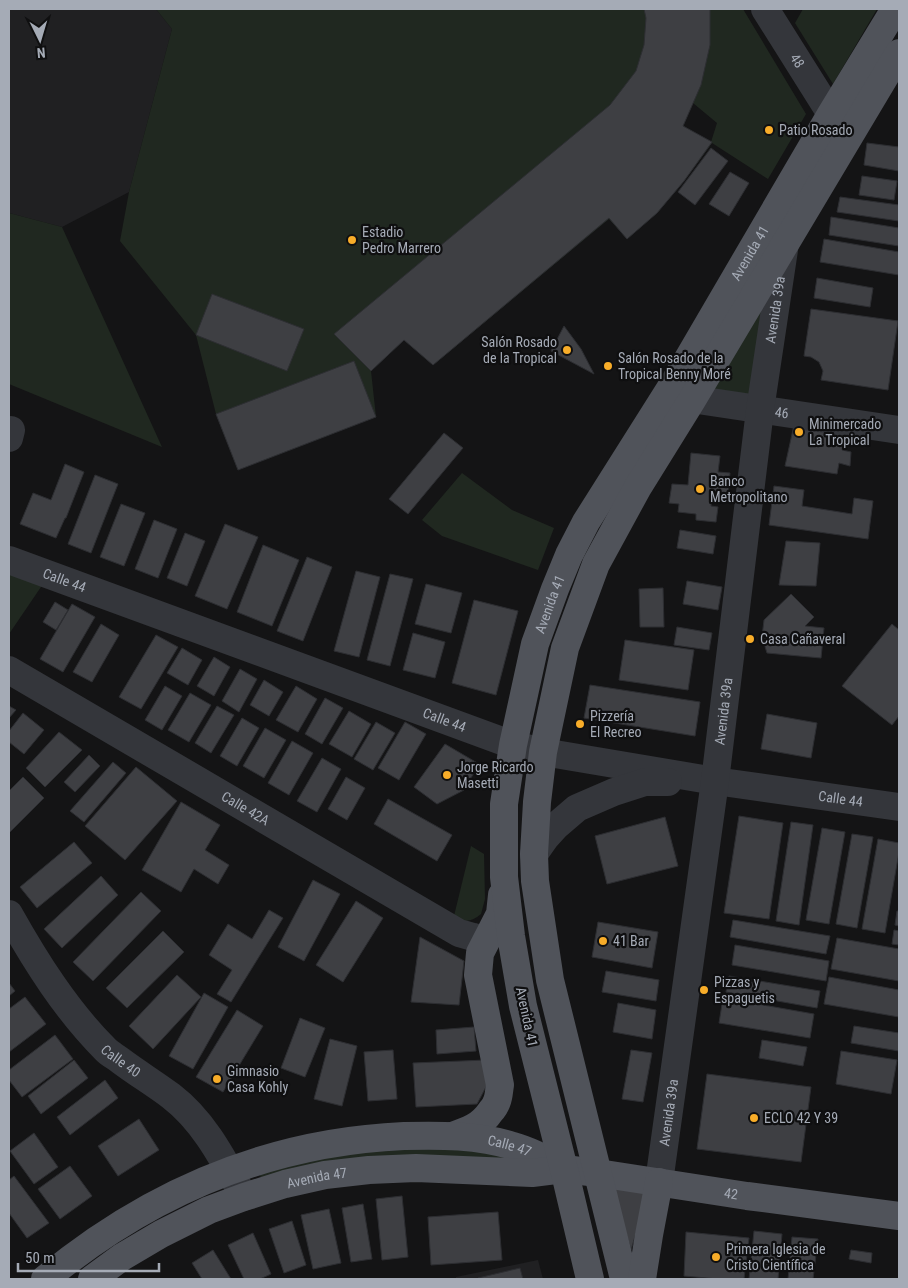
<svg xmlns="http://www.w3.org/2000/svg" width="908" height="1288" font-family="'Roboto Condensed',sans-serif">
	<style>
		.built { fill: #202022 }
		.green { fill: #202820; fill-rule: evenodd }
		.building { fill: #3e3f43; stroke: #2d2e32 }
		.lines { fill: none; stroke-linecap: round; stroke-linejoin: round }
		.minor { stroke: #34363b; stroke-width: 28 }
		.major { stroke: #50535a; stroke-width: 28 }
		.poi-dot { fill: #f8ad29; stroke: #0f0f10; stroke-width: 2 }
		.labels { text-anchor: middle; stroke-width: 4.5; stroke-linejoin: round; paint-order: stroke }
		.street-label { font-size: 14px; fill: #a5abb6; stroke: #0f0f10 }
		.poi-label { font-size: 14px; fill: #a5abb6; stroke: #0f0f10; text-anchor: start }
	</style>
	<rect width="100%" height="100%" fill="#141415"/>
	<path class="built" d="M9,9H156L172,29L129,192L62,227L9,213Z
		M538,1260L543,1279H456V1277Z"/>
	<path class="green" d="M156,9H743L806,114L768,179L712,143L684,181L657,213L627,239L609,219L433,365L404,340L371,371L376,417L238,470L216,414L196,335L120,241L129,192L172,29ZM693,103L717,123L711,142L683,126Z
		M803,9H877L833,84L795,23Z
		M9,213L62,227L162,447L9,384Z
		M786,242L760,410L692,400Z
		M462,473L512,510L554,528L538,570L442,536L422,520Z
		M9,571L43,584L9,634Z
		M471,846L484,854L485,899L481,914C471,922 465,923 454,916Z
		M460,1147L526,1162L262,1181L259,1172L365,1149Z"/>
	<path class="building" d="M644,9H710V45L701,85L683,126L712,142L684,181L657,213L627,239L609,218L433,365L404,340L371,371L334,334L610,105L636,71L644,45L646,18Z
		M867,143L899,147V171L864,165Z
		M711,148L728,161L695,205L678,192Z
		M730,172L749,183L729,216L709,204Z
		M862,176L897,181L894,200L859,195Z
		M840,197L899,205V221L837,212Z
		M831,217L899,228V246L829,235Z
		M824,239L899,252V275L820,262Z
		M817,278L873,288L870,307L814,298Z
		M212,294L304,329L287,371L196,335Z
		M811,309L898,321L888,390L821,380L823,371L819,362L811,357L804,356Z
		M564,326L581,349L594,374L551,351Z
		M354,361L376,417L238,470L216,414Z
		M794,425L844,434L842,450L851,452L850,466L839,463L837,474L785,466Z
		M444,433L463,448L408,514L389,499Z
		M691,453L720,456L718,472L730,473L727,501L712,499L711,506L718,507L716,522L696,520V514L678,512L679,504L669,503L672,484L688,485Z
		M65,464L84,472L66,518H65L56,538L20,524L33,493L51,500Z
		M95,475L118,484L91,553L68,544Z
		M774,486L804,490L802,506L852,514L854,498L873,501L868,539L769,525Z
		M121,504L145,513L124,566L100,557Z
		M154,520L177,529L158,578L135,569Z
		M225,524L258,537L227,609L195,596Z
		M680,530L716,536L713,554L677,548Z
		M185,533L205,541L187,586L167,578Z
		M786,541L820,543L816,586L779,585Z
		M263,545L299,560L272,626L237,612Z
		M307,557L332,567L303,641L277,631Z
		M356,571L380,577L359,657L334,651Z
		M390,574L413,579L390,666L367,660Z
		M687,581L722,587L718,610L683,604Z
		M426,584L462,593L451,633L415,624Z
		M663,588L664,627H640L639,589Z
		M791,594L814,617L805,626L824,628L821,658L767,653L762,637L764,620Z
		M474,600L518,611L496,695L452,683Z
		M55,602L68,610L56,630L43,622Z
		M72,604L95,617L63,672L40,659Z
		M101,624L119,635L92,682L73,672Z
		M892,624L899,630V716L892,725L842,686Z
		M677,627L712,633L709,650L674,645Z
		M413,633L445,642L435,678L403,670Z
		M156,635L178,647L141,709L119,697Z
		M625,640L694,650L688,690L619,680Z
		M182,648L202,660L188,685L167,673Z
		M214,657L230,667L214,696L197,686Z
		M240,669L257,679L239,712L222,701Z
		M264,680L283,692L269,716L250,705Z
		M590,685L700,702L695,736L584,718Z
		M165,686L182,696L162,730L145,720Z
		M296,686L317,699L298,732L276,720Z
		M190,693L211,705L189,742L168,730Z
		M325,698L343,708L322,744L305,734Z
		M9,706L16,710L9,718Z
		M217,706L234,715L211,753L195,743Z
		M349,711L371,724L352,757L329,744Z
		M23,713L44,730L24,754L9,742V731Z
		M767,714L817,723L811,758L761,749Z
		M242,718L259,728L237,766L220,756Z
		M376,722L395,733L373,770L354,759Z
		M405,722L426,734L399,780L378,768Z
		M265,728L286,740L264,778L243,766Z
		M59,732L82,750L45,787L26,768Z
		M292,741L313,753L289,795L268,783Z
		M445,744L479,764L464,790L437,804L414,787Z
		M89,755L100,766L75,792L64,782Z
		M322,758L341,769L317,812L297,801Z
		M113,762L126,773L84,822L70,811Z
		M136,767L177,801L125,860L85,826Z
		M23,777L44,798L9,833V791Z
		M346,777L365,788L347,820L328,809Z
		M388,799L452,835L437,861L374,824Z
		M181,802L220,825L205,850L229,865L218,884L194,869L181,892L142,870Z
		M739,816L783,823L769,919L724,913Z
		M665,817L678,866L607,884L595,836Z
		M791,822L813,825L799,925L776,921Z
		M822,828L845,832L829,924L806,920Z
		M852,834L873,837L857,928L836,924Z
		M878,839L899,843V852L885,933L862,929Z
		M74,842L92,863L37,908L20,887Z
		M101,876L118,895L62,948L44,929Z
		M313,880L340,894L304,961L278,947Z
		M141,892L161,911L93,981L73,962Z
		M356,901L383,918L343,982L316,965Z
		M269,910L283,918L231,1002L217,994L232,970L209,955L228,924L252,939Z
		M897,911H899V926L895,925Z
		M733,920L830,936L826,954L730,937Z
		M598,922L658,932L652,968L592,957Z
		M894,930L899,931V945L892,944Z
		M163,931L184,952L127,1008L106,988Z
		M420,937L464,961L459,1005L411,1002Z
		M837,938L899,949V981L831,969Z
		M735,945L829,961L826,981L732,965Z
		M606,971L659,980L656,1001L602,992Z
		M177,975L201,997L153,1049L129,1026Z
		M729,976L820,991L817,1008L726,992Z
		M829,977L899,990V1017L824,1004Z
		M9,983L15,991L9,996Z
		M204,993L228,1007L193,1069L169,1056Z
		M25,997L46,1024L9,1052V1009Z
		M723,998L814,1014L810,1038L719,1023Z
		M618,1003L656,1010L652,1039L613,1032Z
		M237,1010L263,1026L223,1092L196,1077Z
		M300,1018L325,1028L305,1077L281,1068Z
		M854,1026L899,1033V1051L851,1043Z
		M474,1027L476,1051L437,1054L436,1030Z
		M55,1035L73,1059L22,1097L9,1080V1070Z
		M330,1039L357,1046L342,1106L314,1099Z
		M762,1040L807,1047L803,1066L759,1058Z
		M393,1050L397,1099L368,1101L364,1052Z
		M631,1050L652,1053L643,1102L622,1099Z
		M841,1051L897,1060L891,1094L836,1084Z
		M74,1060L88,1078L41,1114L28,1096Z
		M486,1060L488,1083L477,1104L416,1107L413,1063Z
		M707,1074L811,1087L801,1162L697,1149Z
		M105,1080L118,1098L70,1135L57,1117Z
		M139,1119L159,1150L118,1176L98,1146Z
		M34,1133L58,1167L34,1184L10,1151Z
		M70,1166L92,1196L60,1219L38,1189Z
		M14,1176L49,1223L27,1238L9,1213V1180Z
		M612,1186L648,1192L631,1250Z
		M402,1196L408,1257L382,1260L376,1199Z
		M363,1204L372,1259L351,1262L342,1208Z
		M329,1209L341,1263L313,1269L301,1215Z
		M498,1212L502,1260L431,1265L428,1217Z
		M292,1221L306,1265L284,1273L269,1229Z
		M754,1231L782,1234L778,1279H749Z
		M686,1232L749,1238L744,1279H718L684,1276Z
		M253,1233L271,1274L260,1279H244L228,1245Z
		M792,1237L818,1239L813,1279H788Z
		M213,1250L231,1279H202L192,1263Z
		M851,1250L872,1253L871,1263L849,1259Z
		M520,1268L523,1279H479L478,1278Z"/>
	<g class="lines">
		<g class="minor">
			<path id="s1" d="M765,9L831,114"/>
			<path id="s2" d="M671,396L899,430"/>
			<path d="M9,438L11,430"/>
			<path id="s3" d="M9,560L513,745L543,752L715,781L899,807"/>
			<path id="s4" d="M9,670L459,933L473,937L486,940"/>
			<path d="M534,854L546,837L556,826L577,808L614,792L645,782H668"/>
			<path id="s5" d="M9,914C36,962 66,1010 106,1050C110,1054 116,1057 121,1061C137,1073 155,1084 171,1096C205,1122 224,1161 244,1197"/>
			<path id="s6" d="M659,1182L715,781L760,410L785,243"/>
		</g>
		<g class="major">
			<path d="M452,1136C468,1131 481,1126 491,1111C494,1108 496,1104 497,1101C499,1096 499,1090 500,1085L478,975L480,953L500,914L502,895"/>
			<path id="s7" d="M45,1279C149,1193 268,1142 404,1136C440,1135 478,1135 513,1146C531,1151 548,1160 564,1169"/>
			<path id="s8" d="M92,1279L122,1257L161,1234L209,1210L244,1197L285,1184L325,1175L369,1170L416,1168L532,1173L564,1169L598,1173L747,1196L899,1216"/>
			<path id="s9" d="M590,1279L564,1169L523,1006L511,936L504,877V804L513,745L535,644L555,589L569,555L586,522L675,381L831,114L895,9"/>
			<path d="M624,1279L550,980L535,881L534,854L537,802L543,752L565,648L596,564L638,487L692,400L899,53"/>
			<path d="M642,1279L649,1235L659,1182"/>
		</g>
	</g>
	<g class="poi-dot">
		<circle cx="769" cy="130" r="5"/>
		<circle cx="352" cy="240" r="5"/>
		<circle cx="567" cy="350" r="5"/>
		<circle cx="608" cy="366" r="5"/>
		<circle cx="799" cy="432" r="5"/>
		<circle cx="700" cy="489" r="5"/>
		<circle cx="750" cy="639" r="5"/>
		<circle cx="580" cy="724" r="5"/>
		<circle cx="447" cy="775" r="5"/>
		<circle cx="603" cy="941" r="5"/>
		<circle cx="704" cy="990" r="5"/>
		<circle cx="217" cy="1079" r="5"/>
		<circle cx="754" cy="1118" r="5"/>
		<circle cx="716" cy="1257" r="5"/>
	</g>
	<g class="labels">
		<g class="street-label">
			<text dy="5" stroke="none"><textPath href="#s1" startOffset="61">48</textPath></text>
			<text dy="5" stroke="none"><textPath href="#s9" startOffset="1095">Avenida 41</textPath></text>
			<text dy="5" stroke="none"><textPath href="#s6" startOffset="880">Avenida 39a</textPath></text>
			<text dy="5" stroke="none"><textPath href="#s2" startOffset="112">46</textPath></text>
			<text dy="5" stroke="none"><textPath href="#s3" startOffset="59">Calle 44</textPath></text>
			<text dy="5" stroke="none"><textPath href="#s9" startOffset="690">Avenida 41</textPath></text>
			<text dy="5" stroke="none"><textPath href="#s6" startOffset="475">Avenida 39a</textPath></text>
			<text dy="5" stroke="none"><textPath href="#s3" startOffset="464">Calle 44</textPath></text>
			<text dy="5" stroke="none"><textPath href="#s3" startOffset="869">Calle 44</textPath></text>
			<text dy="5" stroke="none"><textPath href="#s4" startOffset="274">Calle 42A</textPath></text>
			<text transform="translate(527 1017) rotate(78)" y="5">Avenida 41</text>
			<text dy="5" stroke="none"><textPath href="#s5" startOffset="186">Calle 40</textPath></text>
			<text dy="5" stroke="none"><textPath href="#s6" startOffset="70">Avenida 39a</textPath></text>
			<text dy="5" stroke="none"><textPath href="#s7" startOffset="500">Calle 47</textPath></text>
			<text dy="5" stroke="none"><textPath href="#s8" startOffset="249">Avenida 47</textPath></text>
			<text dy="5" stroke="none"><textPath href="#s8" startOffset="666">42</textPath></text>
		</g>
		<g class="poi-label">
			<text x="779" y="135">Patio Rosado</text>
			<text x="362" y="237">Estadio<tspan x="362" dy="16">Pedro Marrero</tspan></text>
			<text x="557" y="347" text-anchor="end">Salón Rosado<tspan x="557" dy="16">de la Tropical</tspan></text>
			<text x="618" y="363">Salón Rosado de la<tspan x="618" dy="16">Tropical Benny Moré</tspan></text>
			<text x="809" y="429">Minimercado<tspan x="809" dy="16">La Tropical</tspan></text>
			<text x="710" y="486">Banco<tspan x="710" dy="16">Metropolitano</tspan></text>
			<text x="760" y="644">Casa Cañaveral</text>
			<text x="590" y="721">Pizzería<tspan x="590" dy="16">El Recreo</tspan></text>
			<text x="457" y="772">Jorge Ricardo<tspan x="457" dy="16">Masetti</tspan></text>
			<text x="613" y="946">41 Bar</text>
			<text x="714" y="987">Pizzas y<tspan x="714" dy="16">Espaguetis</tspan></text>
			<text x="227" y="1076">Gimnasio<tspan x="227" dy="16">Casa Kohly</tspan></text>
			<text x="764" y="1123">ECLO 42 Y 39</text>
			<text x="726" y="1254">Primera Iglesia de<tspan x="726" dy="16">Cristo Científica</tspan></text>
		</g>
	</g>
	<rect width="908" height="1288" fill="none" stroke="#a5abb6" stroke-width="20"/>
	<g transform="translate(40 40) rotate(175)" stroke="#0f0f10" stroke-width="4" paint-order="stroke">
	<path d="M0-4L9 19L0 12L-9 19Z" fill="#a5abb6"/>
	<text y="-8" font-size="14" font-weight="bold" text-anchor="middle" fill="#a5abb6">N</text>
	</g>
	<path d="M18 1263v8h141v-8" fill="none" stroke="#a5abb6" stroke-width="2.5"/>
	<text x="25" y="1263" font-size="15" fill="#a5abb6" stroke="#0f0f10" stroke-width="4" paint-order="stroke">50 m</text>
</svg>
